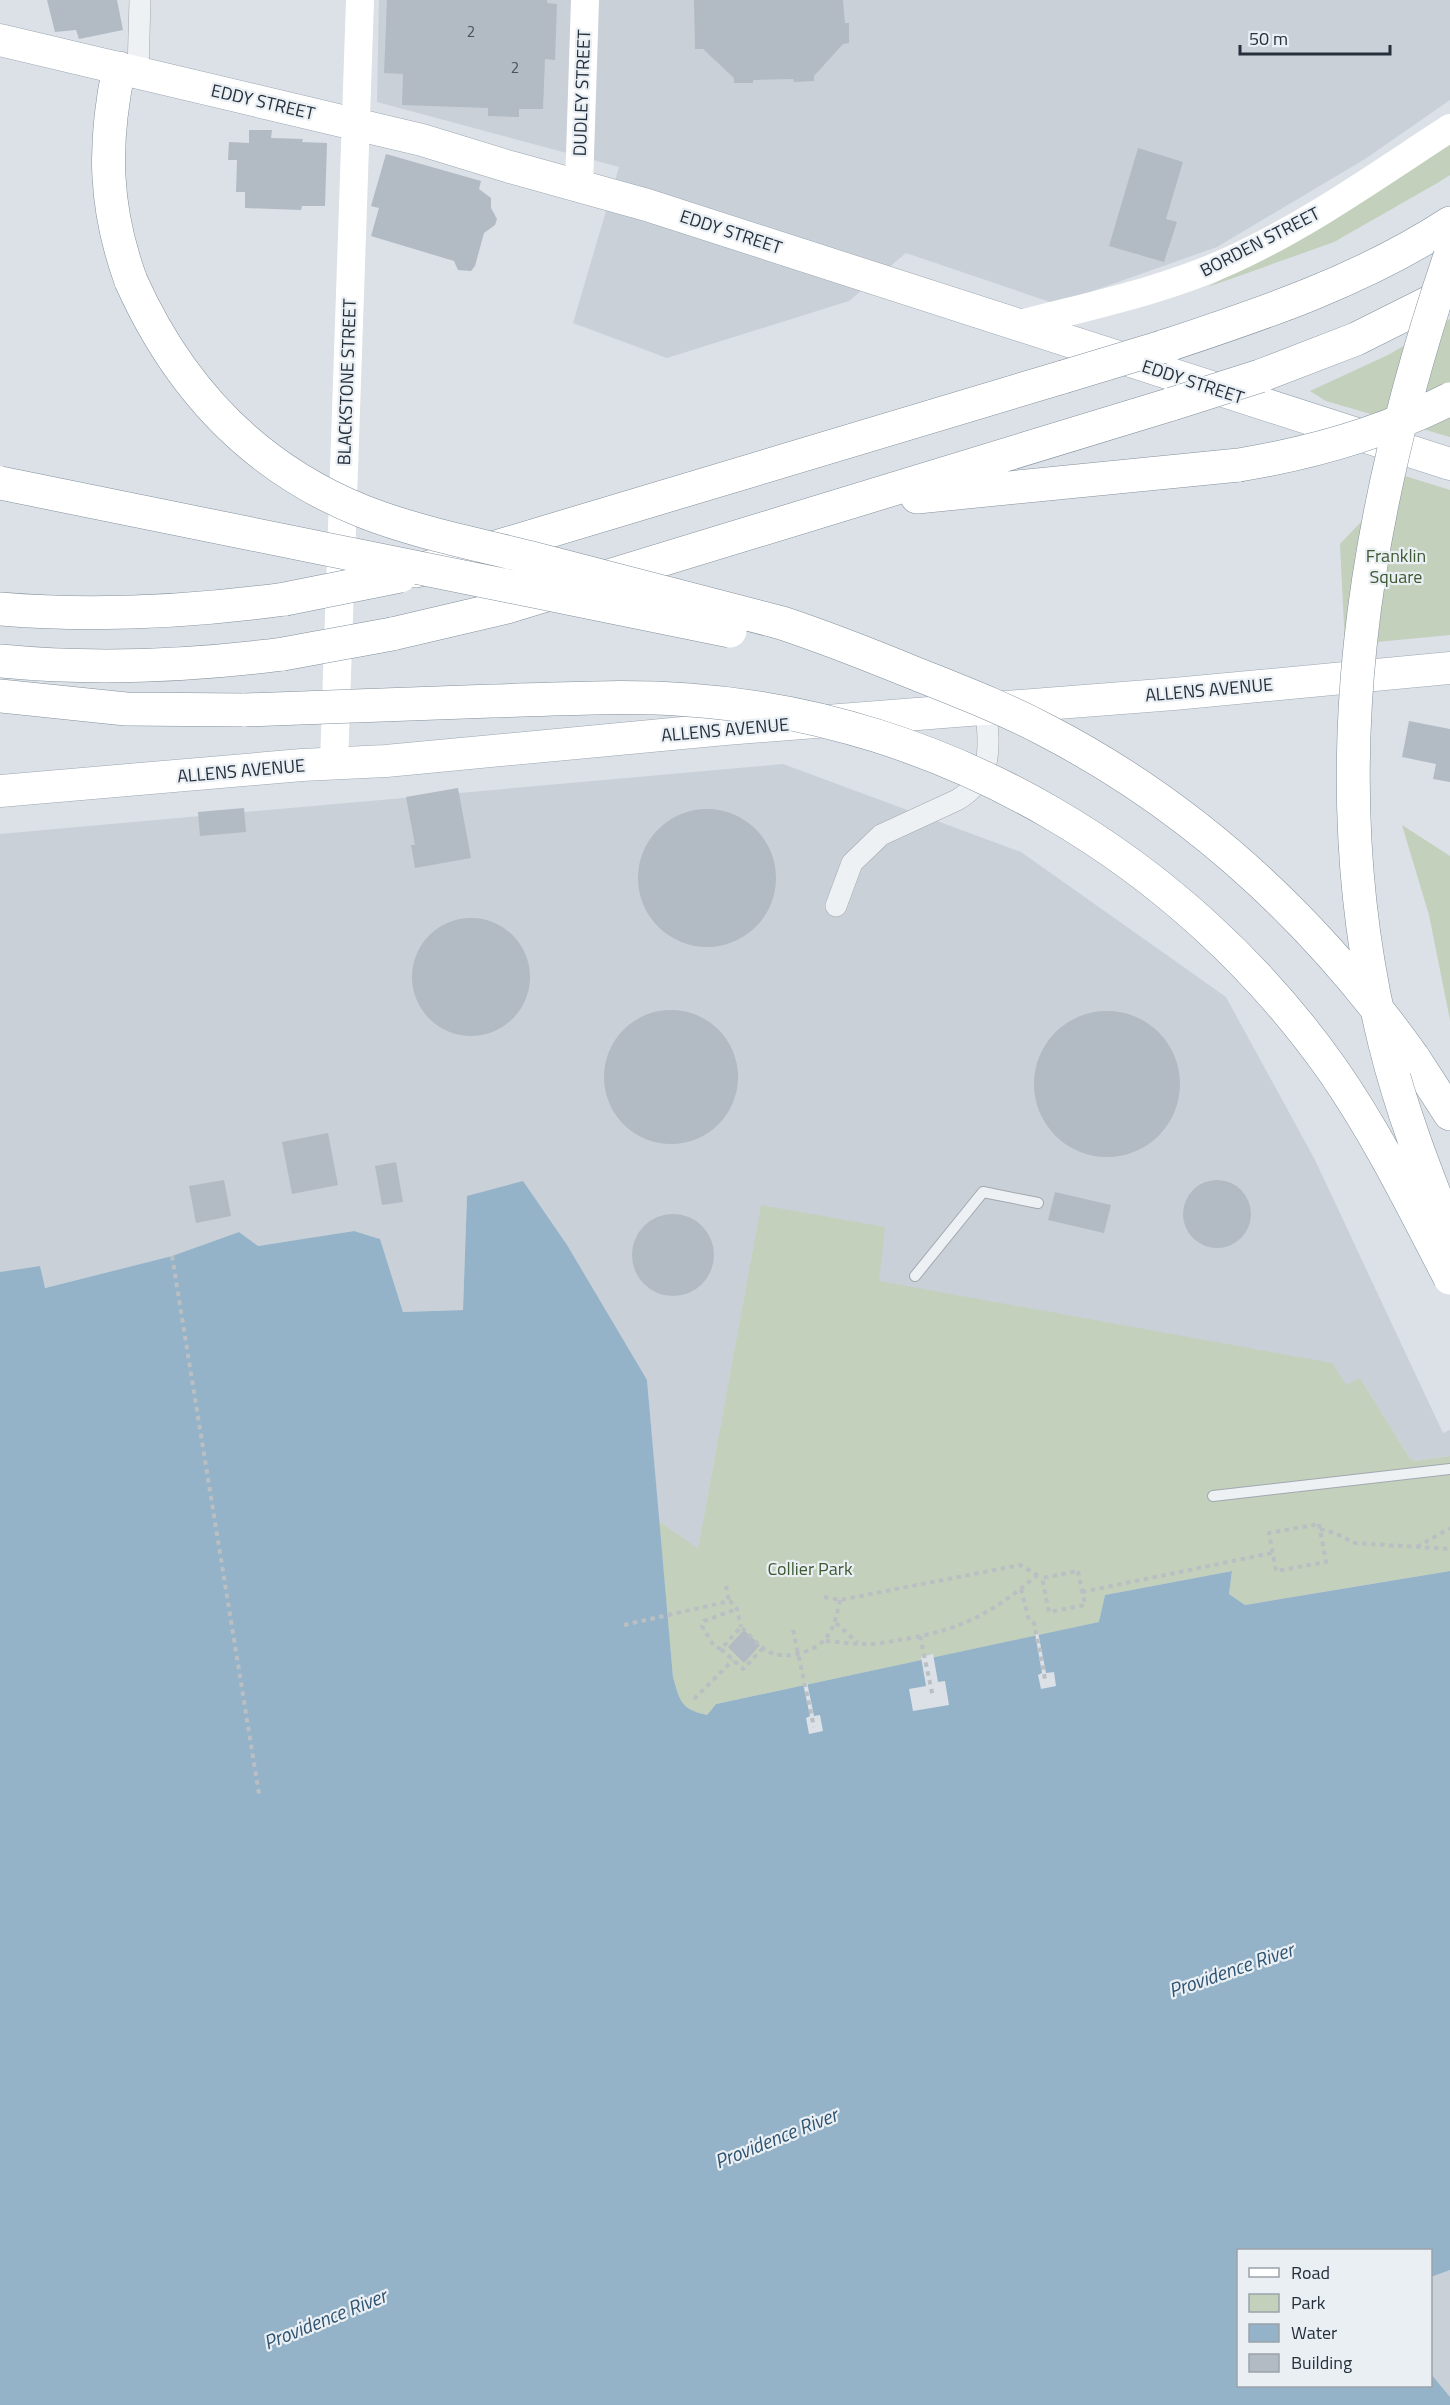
<svg xmlns="http://www.w3.org/2000/svg" width="1450" height="2405" font-family="'Titillium Web',sans-serif">
	<style>
		.built { fill: #c9d0d8 }
		.green { fill: #c3d0bc }
		.water { fill: #94b3c8 }
		.pier { fill: #dbe1e6 }
		.building { fill: #b2bac3 }
		.lines { fill: none; stroke-linecap: round; stroke-linejoin: round }
		.lane-casing { stroke: #a1a8b0; stroke-width: 12 }
		.street-casing { stroke: #a1a8b0; stroke-width: 22 }
		.primary-casing { stroke: #9aa6b2; stroke-width: 33 }
		.highway-casing { stroke: #82909d; stroke-width: 34 }
		.path { stroke: #babfc4; stroke-width: 4; stroke-dasharray: 4.5 4.5; stroke-linecap: butt }
		.lane { stroke: #eef1f4; stroke-width: 10 }
		.street { stroke: #eef1f4; stroke-width: 21 }
		.secondary { stroke: #fff; stroke-width: 28 }
		.primary { stroke: #fff; stroke-width: 32 }
		.highway { stroke: #fff; stroke-width: 33 }
		.highway-bridge-casing { stroke: #82909d; stroke-width: 34; stroke-linecap: butt }
		.highway-bridge { stroke: #fff; stroke-width: 33 }
		.labels { text-anchor: middle; stroke-width: 4.5; stroke-linejoin: round; paint-order: stroke }
		.number-label { font-size: 15px; fill: #48525e }
		.street-label { font-size: 18px; fill: #25303c; stroke: #eaeff4 }
		.park-label { font-size: 18px; fill: #3d5931; stroke: #eaeff4 }
		.water-label { font-size: 20px; font-style: italic; fill: #2e5371; stroke: #eaeff4 }
	</style>
	<rect width="100%" height="100%" fill="#dbe1e6"/>
	<path class="built" d="M379,0H1450V100L1365,159L1217,247L1056,304L906,253L849,301L667,358L573,323L619,167L377,102Z
		M783,764L1021,852L1226,997L1315,1160L1443,1433L1450,1430V1456L1414,1461L1409,1457L1360,1378L1345,1386L859,1466L761,1206L698,1550L659,1521L647,1380L467,1196L463,1310L403,1312L380,1239L354,1231L258,1246L239,1232L172,1256L44,1288L40,1266L0,1272V834Z
		M1450,2270V2397L1431,2374L1430,2277Z"/>
	<path class="green" d="M1450,141V175L1439,182L1334,242L1208,287L1330,217Z
		M1450,319V437L1326,401L1310,391L1388,355Z
		M1405,476L1450,490V635L1345,645L1340,544Z
		M1402,825L1450,856V1020L1429,915Z
		M761,1205L885,1227L879,1281L1332,1363L1346,1385L1360,1378L1409,1457L1414,1461L1450,1456V1571L1245,1605L1229,1594L1232,1571L1105,1595L1100,1622L716,1704L707,1715L692,1711L680,1702L673,1677L659,1521L698,1549Z"/>
	<path class="water" d="M523,1181L567,1245L647,1380L673,1677C680,1701 680,1709 707,1715L716,1704L1099,1622L1105,1595L1232,1571L1229,1594L1245,1605L1450,1571V2270L1431,2277L1430,2250H1238V2386H1430L1431,2374L1450,2397V2405H0V1272L40,1266L45,1288L172,1256L239,1232L258,1246L354,1231L380,1239L403,1312L463,1310L467,1196Z"/>
	<path class="pier" d="M1038,1632L1046,1673L1054,1672L1056,1686L1041,1689L1038,1675L1042,1673L1035,1633Z
		M933,1654L938,1682L945,1681L949,1705L913,1711L909,1689L926,1686L921,1657Z
		M807,1682L814,1716L820,1715L823,1731L809,1734L806,1718L810,1716L803,1683Z"/>
	<path class="building" d="M47,0H117L123,30L79,39L76,30L55,32Z
		M387,0H547V3L557,4L555,60L545,59L543,109H519V117L488,116V108L402,105L403,74L384,73Z
		M694,0H843L845,23H849V43L843,44L814,76V81L794,82L793,79L753,80V83H734V78L703,49H695Z
		M249,130H272L271,138L303,139L302,142L327,143L325,206H302L301,210L245,208V192H236L237,160H228L229,142L249,143Z
		M1138,148L1183,162L1166,219L1177,222L1164,262L1109,246Z
		M386,154L481,181L479,189L491,198V208L497,219L495,225L484,233L475,266L471,271L458,270L454,261L371,236L379,208L371,206Z
		M1409,721L1450,729V782L1433,779L1436,764L1402,757Z
		M458,788L471,858L415,868L411,845H415L406,797Z
		M244,808L246,832L200,836L198,812Z
		M638 878a69 69 0 1 1 138 0a69 69 0 1 1-138 0Z
		M412 977a59 59 0 1 1 118 0a59 59 0 1 1-118 0Z
		M604 1077a67 67 0 1 1 134 0a67 67 0 1 1-134 0Z
		M1034 1084a73 73 0 1 1 146 0a73 73 0 1 1-146 0Z
		M328,1133L338,1185L292,1194L282,1142Z
		M396,1162L403,1202L382,1205L375,1166Z
		M1183 1214a34 34 0 1 1 68 0a34 34 0 1 1-68 0Z
		M224,1180L231,1216L196,1223L189,1186Z
		M1055,1192L1111,1205L1104,1233L1048,1220Z
		M632 1255a41 41 0 1 1 82 0a41 41 0 1 1-82 0Z
		M744,1630L760,1645L744,1663L728,1647Z"/>
	<g class="lines">
		<g class="lane-casing">
			<path id="lane" d="M915,1276L983,1192L1038,1203
				M1213,1496L1450,1469"/>
		</g>
		<g class="street-casing">
			<path id="street" d="M138,72L140,0
				M836,906L852,863L881,835L957,800C994,778 989,747 986,709"/>
		</g>
		<g class="primary-casing">
			<path id="primary" d="M0,40L422,140L510,167L647,205L1450,464
				M0,791L302,765L386,761L725,729L1174,694L1450,668"/>
		</g>
		<g class="highway-casing">
			<path id="highway" d="M119,68C103,144 104,207 131,281
				M1162,347C1262,314 1361,281 1450,223
				M1260,376L1356,339L1450,292
				M917,497L1239,465
				M416,571L1063,377
				M0,609C96,617 190,612 285,599
				M392,634L507,607L1172,404
				M0,661C94,670 190,666 283,654
				M0,696L126,709L245,710
				M1413,1057L1450,1114"/>
		</g>
		<path class="path" d="M172,1256L259,1794
			M1319,1524L1326,1562L1276,1571L1269,1533Z
			M1320,1529L1335,1533L1355,1543L1450,1549
			M1417,1547L1450,1528
			M1078,1571L1085,1605L1049,1612L1042,1578Z
			M726,1586L729,1601
			M1021,1589L1029,1620L1034,1623L1045,1679
			M1082,1592L1272,1553
			M824,1597L840,1600L1020,1565L1042,1578
			M836,1623L858,1643
			M624,1625L730,1601L737,1609L741,1627
			M793,1630L814,1727
			M920,1636L933,1697
			M826,1641C838,1642 851,1644 863,1644C876,1645 892,1641 905,1639C963,1629 993,1613 1037,1575
			M763,1648L743,1669L721,1649L741,1627C751,1636 761,1650 774,1654C784,1657 797,1655 807,1651C831,1642 835,1624 840,1600
			M721,1649L714,1646L702,1626L704,1621L737,1609
			M694,1699L733,1660"/>
		<use href="#lane" class="lane"/>
		<use href="#street" class="street"/>
		<path class="secondary" d="M579,186L585,0
			M1017,325C1088,306 1164,291 1231,260C1308,225 1379,174 1450,128
			M334,763L360,0"/>
		<use href="#primary" class="primary"/>
		<use href="#highway" class="highway"/>
		<g class="highway-bridge-casing">
			<path id="highway-bridge" d="M1450,256C1363,512 1319,777 1385,1044C1401,1109 1425,1171 1450,1234
				M131,281C178,386 253,467 362,511C415,532 472,543 528,557C612,579 697,601 782,623C827,638 870,655 914,673C959,691 1004,708 1047,731C1197,809 1316,921 1413,1057
				M1063,377L1162,347
				M1172,404L1260,376
				M1239,465C1312,453 1383,433 1450,399
				M0,483L730,631
				M285,599L400,576
				M283,654L392,634
				M245,710C327,707 410,704 492,701C558,699 624,695 689,700C946,718 1184,860 1332,1069C1378,1135 1413,1207 1450,1278"/>
		</g>
		<use href="#highway-bridge" class="highway-bridge"/>
	</g>
	<g class="labels">
		<g class="number-label">
			<text x="471" y="37">2</text>
			<text x="515" y="73">2</text>
		</g>
		<g class="street-label">
			<text transform="translate(582 93) rotate(-88)" y="6">DUDLEY STREET</text>
			<text transform="translate(263 102) rotate(13)" y="6">EDDY STREET</text>
			<text transform="translate(731 232) rotate(18)" y="6">EDDY STREET</text>
			<text transform="translate(1260 242) rotate(-27)" y="6">BORDEN STREET</text>
			<text transform="translate(347 382) rotate(-88)" y="6">BLACKSTONE STREET</text>
			<text transform="translate(1193 382) rotate(18)" y="6">EDDY STREET</text>
			<text transform="translate(1209 690) rotate(-5)" y="6">ALLENS AVENUE</text>
			<text transform="translate(725 730) rotate(-5)" y="6">ALLENS AVENUE</text>
			<text transform="translate(241 771) rotate(-5)" y="6">ALLENS AVENUE</text>
		</g>
		<g class="park-label">
			<text x="1396" y="562">Franklin<tspan x="1396" dy="21">Square</tspan></text>
			<text x="810" y="1575">Collier Park</text>
		</g>
		<g class="water-label">
			<text transform="translate(1231 1970) rotate(-19)" y="7">Providence River</text>
			<text transform="translate(776 2138) rotate(-22)" y="7">Providence River</text>
			<text transform="translate(325 2319) rotate(-22)" y="7">Providence River</text>
		</g>
	</g>
	<rect x="1237" y="2249" width="195" height="138" fill="#eaeff4" stroke="#9ba3aa" stroke-width="1.5"/>
	<rect x="1249" y="2268" width="30" height="9" fill="#ffffff" stroke="#9ba3aa" stroke-width="1.5"/>
	<text x="1291" y="2279" font-size="18" fill="#25303c">Road</text>
	<rect x="1249" y="2294" width="30" height="18" fill="#c3d0bc" stroke="#9ba3aa" stroke-width="1.5"/>
	<text x="1291" y="2309" font-size="18" fill="#25303c">Park</text>
	<rect x="1249" y="2324" width="30" height="18" fill="#94b3c8" stroke="#9ba3aa" stroke-width="1.5"/>
	<text x="1291" y="2339" font-size="18" fill="#25303c">Water</text>
	<rect x="1249" y="2354" width="30" height="18" fill="#b2bac3" stroke="#9ba3aa" stroke-width="1.5"/>
	<text x="1291" y="2369" font-size="18" fill="#25303c">Building</text>
	<path d="M1240 45v9h150v-9" fill="none" stroke="#25303c" stroke-width="3"/>
	<text x="1249" y="45" font-size="18" fill="#25303c" stroke="#eaeff4" stroke-width="4.5" paint-order="stroke">50 m</text>
</svg>
